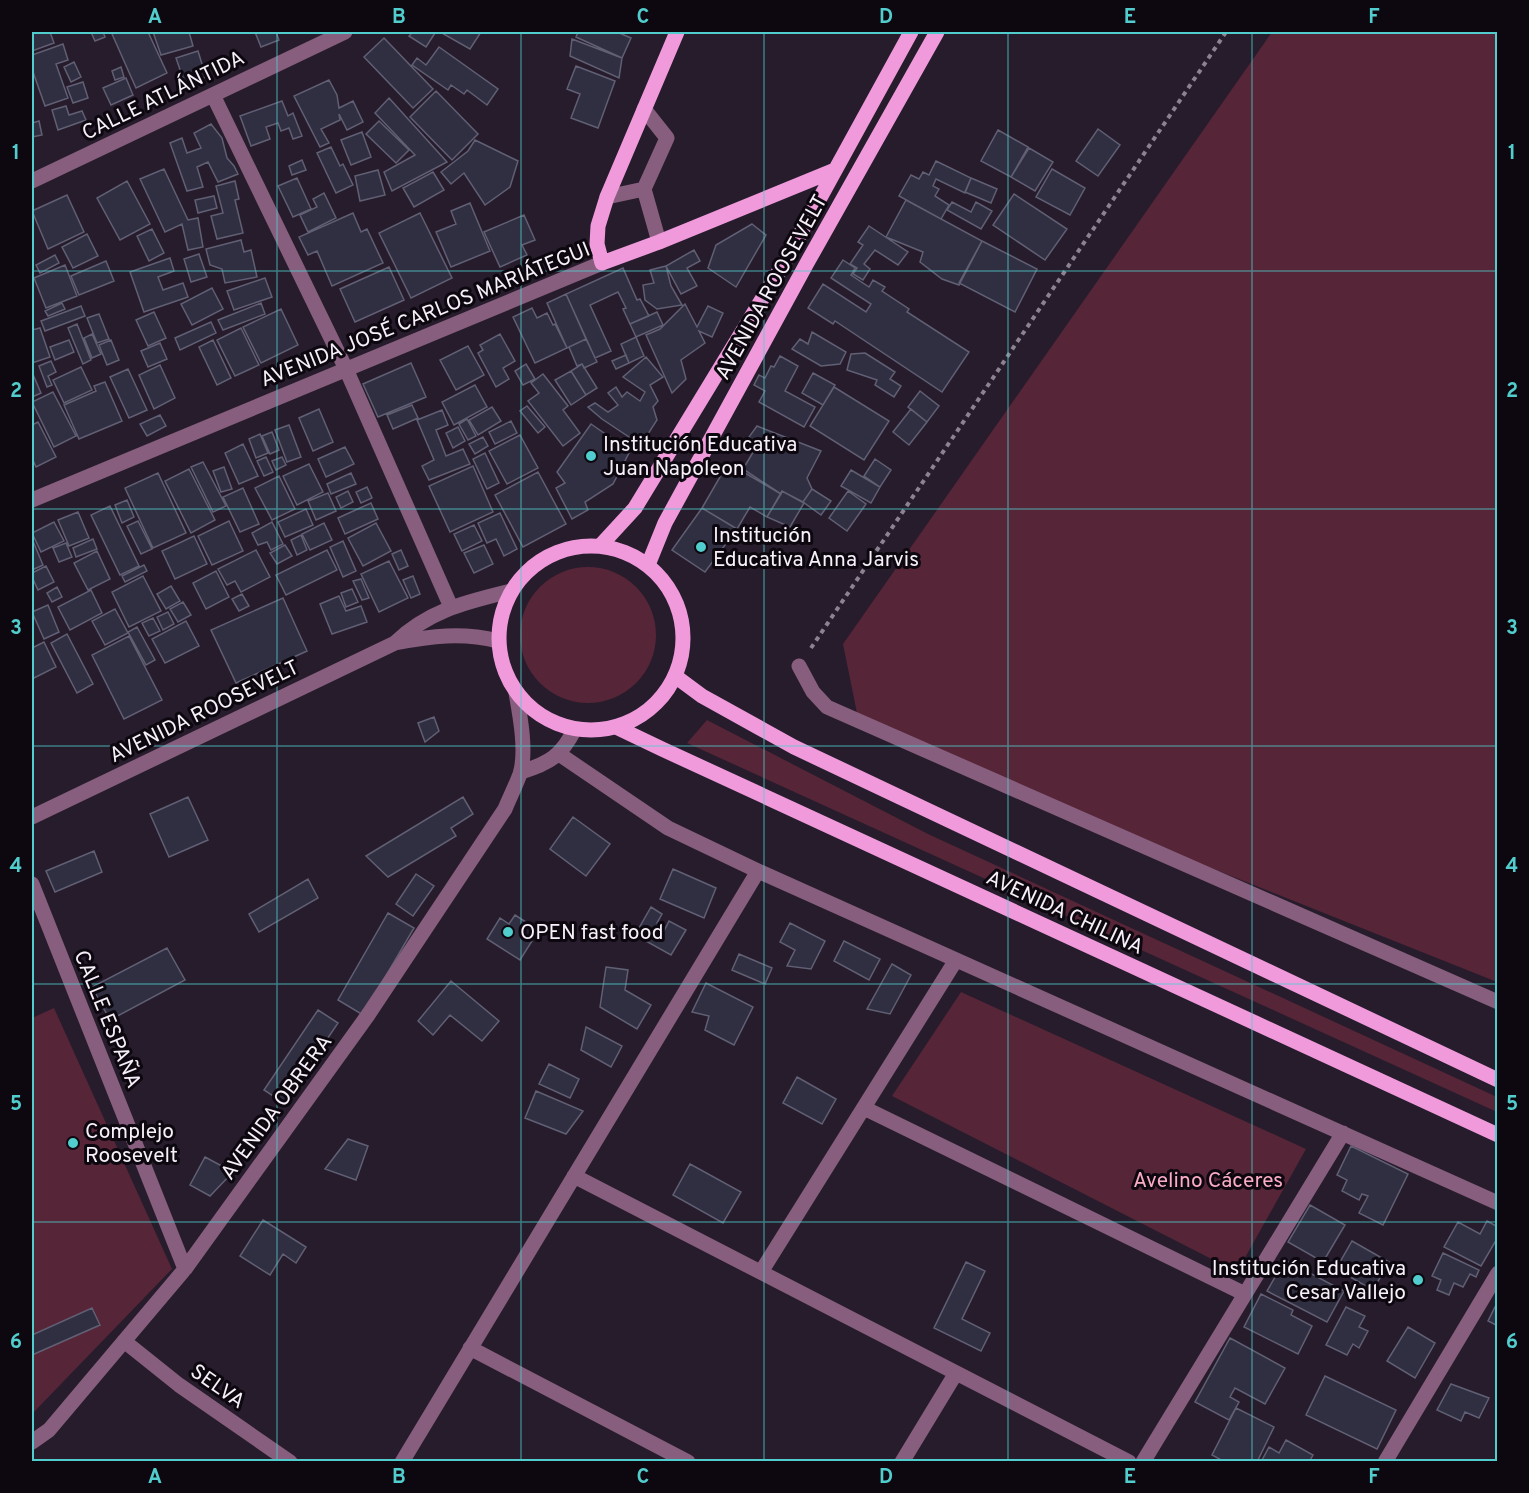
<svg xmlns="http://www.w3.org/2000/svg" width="1529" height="1493" font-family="Overpass,sans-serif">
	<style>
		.green { fill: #562537 }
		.building { fill: #302f41; stroke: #615f74; stroke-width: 1.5 }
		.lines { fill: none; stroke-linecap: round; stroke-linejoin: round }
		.path { stroke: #8b8390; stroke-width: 4; stroke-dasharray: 4.5 4.5; stroke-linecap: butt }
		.minor { stroke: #875e7d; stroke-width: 15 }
		.major { stroke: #f09adc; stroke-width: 15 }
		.grid { fill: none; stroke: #52cdcd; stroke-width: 1.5; stroke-opacity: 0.55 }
		.poi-dot { fill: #52cdcd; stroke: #0d080f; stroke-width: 2 }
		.labels { text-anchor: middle; stroke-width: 6; stroke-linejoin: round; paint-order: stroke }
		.street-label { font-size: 21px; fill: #f7f0fb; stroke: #0d080f }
		.poi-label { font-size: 21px; fill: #f7f0fb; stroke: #0d080f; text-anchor: start }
		.park-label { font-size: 21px; fill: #fbabc4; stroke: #0d080f }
		.neatline { fill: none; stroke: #52cdcd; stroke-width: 2 }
		.grid-label { font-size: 20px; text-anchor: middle; font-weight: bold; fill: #52cdcd }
	</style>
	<rect width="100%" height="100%" fill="#261c2c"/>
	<path class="green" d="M1272,32H1497V982L860,728L843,644Z
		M520 635a68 68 0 1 1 136 0a68 68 0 1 1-136 0Z
		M707,720L928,834L1497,1097V1112L687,743Z
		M961,992L1306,1149L1237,1272L892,1096Z
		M54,1008L172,1269L32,1414V1018Z"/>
	<path class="building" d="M32,32H50L54,43L32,51Z
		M91,32H103L105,37L95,41Z
		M117,32H148L167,73L136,88L112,34Z
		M153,32H189L193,46L161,55Z
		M255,32H276L279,40L261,47Z
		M413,32H434L435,33L426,47L409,36Z
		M440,32H481L470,49Z
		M578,32H617L631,38L622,58L576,37Z
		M384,38L433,89L413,108L364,57Z
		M572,39L622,58L619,78L570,56Z
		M63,44L68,60L56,64L68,98L45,106L32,69V55Z
		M439,47L498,89L487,105L467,90L464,94L451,85L448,90L412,65L417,58L426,65Z
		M198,51L206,77L185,84L176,58Z
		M74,62L81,77L71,82L64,67Z
		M576,66L615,81L598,128L571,118L580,94L567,89Z
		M121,67L124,77L115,80L112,71Z
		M126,78L133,95L111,105L103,88Z
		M329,80L337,95L339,108L353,101L363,122L347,130L339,114L340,120L321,129L329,143L320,147L294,96Z
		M83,82L88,98L73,103L67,87Z
		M436,91L478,134L452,160L410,117Z
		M389,98L447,162L392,191L384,172L415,155L375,113Z
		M282,101L288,116L293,113L302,136L293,139L289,128L281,131L278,123L266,127L270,139L251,146L240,116Z
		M66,106L69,115L82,111L86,120L58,130L52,110Z
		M39,121L42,135L32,137V123Z
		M379,121L409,150L396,163L366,134Z
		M211,124L222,138L227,158L234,166L238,174L218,182L208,162L197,167L203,187L187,191L170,143L182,138L187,153L201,148L194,133Z
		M1098,129L1120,145L1098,176L1076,161Z
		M998,130L1028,147L1011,177L981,161Z
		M362,132L371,157L351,165L341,140Z
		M475,140L518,161L510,187L485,205L464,173L451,184L441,172L468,151Z
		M331,147L340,166L343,164L353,185L336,193L317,153Z
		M1029,148L1053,162L1035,191L1011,177Z
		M302,160L306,170L292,175L289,166Z
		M936,161L971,178L965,193L936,179L933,186L939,189L935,196L949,205L941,219L899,196L911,175L919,179L923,172L929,175Z
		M164,169L188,220L198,218L203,247L188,250L182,224L165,232L140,179Z
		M1052,169L1085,188L1070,215L1036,197Z
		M378,170L385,195L360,201L355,176Z
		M433,172L444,190L414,207L403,188Z
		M297,178L311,209L293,217L278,186Z
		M971,178L997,189L991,203L965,192Z
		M127,181L150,224L120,240L97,198Z
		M235,181L239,199L235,200L243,233L217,239L211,216L223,213L216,186Z
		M324,193L336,218L308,232L300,215L317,207L313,199Z
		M1014,194L1067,229L1045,260L993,225Z
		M67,195L84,232L48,249L32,211Z
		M214,196L217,208L198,213L195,200Z
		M906,200L982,241L959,285L942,279L920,262L923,252L886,237Z
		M952,202L971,212L976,202L992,211L981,229L947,210Z
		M470,203L490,251L451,267L436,232L456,224L451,211Z
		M353,213L361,232L367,229L383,263L332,286L317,251L308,255L299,237Z
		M420,213L452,278L411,298L379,233Z
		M524,215L535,240L522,245L527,255L500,267L484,232Z
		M752,224L766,235L736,287L708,268L716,245Z
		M869,226L908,252L898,265L875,250L864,264L870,269L863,280L853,274L857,268L850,264L863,245L858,242Z
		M152,229L164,253L149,261L137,236Z
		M87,234L98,256L73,268L62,247Z
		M241,240L244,252L251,250L257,277L225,283L222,269L210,265L206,249Z
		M982,241L1037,269L1015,312L959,283Z
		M694,250L700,261L687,268L697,286L681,294L666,266Z
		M199,254L207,277L191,282L184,259Z
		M55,255L59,263L40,273L36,265Z
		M170,258L174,271L158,277L163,290L183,283L188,297L144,312L130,272Z
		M843,260L855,268L851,275L869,287L873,280L885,287L882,291L909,309L907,312L969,352L942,392L835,321L833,324L808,308L823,284L866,312L871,304L831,278Z
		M106,261L114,281L79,295L71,276Z
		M65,265L77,296L46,308L34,278Z
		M666,266L671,286L682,305L657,309L645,300L643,285L654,283L650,270Z
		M389,267L404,300L355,322L340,289Z
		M623,268L637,300L640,299L649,316L630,324L623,309L626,308L618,292L590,305L611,351L595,358L566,294Z
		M265,278L272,297L234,310L227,291Z
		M212,288L223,309L192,325L181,304Z
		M566,294L586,339L567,348L547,303Z
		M62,303L65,309L48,316L45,311Z
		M261,303L265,314L223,330L218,320Z
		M685,304L697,327L708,306L723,313L712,337L699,331L705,343L681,360L686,379L672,393L646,335L660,329Z
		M81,306L85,316L45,331L41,321Z
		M532,308L537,318L547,313L553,325L555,324L567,348L535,363L513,317Z
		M281,309L298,345L261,363L243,327Z
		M154,312L166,338L148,346L136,320Z
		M657,312L663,325L636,337L630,324Z
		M99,314L109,339L97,343L87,318Z
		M211,322L216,333L180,350L175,338Z
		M77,324L91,360L83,364L68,328Z
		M40,328L50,357L32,363V330Z
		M241,328L259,365L235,376L217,340Z
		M812,332L846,352L840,364L821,366L792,349L800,339L808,344Z
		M92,334L101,354L92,358L84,338Z
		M500,334L515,361L503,368L509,379L496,387L478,353L483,350L480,345Z
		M636,337L644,356L629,363L621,344Z
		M586,339L597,362L584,368L582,364L577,366L569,347Z
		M69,340L74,352L55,360L50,347Z
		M111,340L119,360L107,365L99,345Z
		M213,340L231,378L217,385L199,347Z
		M160,343L167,359L148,367L141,351Z
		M468,346L484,375L456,390L440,360Z
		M865,353L895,372L890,379L901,386L894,397L875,385L877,380L847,370L851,354Z
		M626,355L629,363L616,369L612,361Z
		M780,356L798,366L785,391L815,407L804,427L759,402L765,391L754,385L759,375L765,378L771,366L774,367Z
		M646,357L663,377L650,385L658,401L653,407L657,420L641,445L602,419L588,407L595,403L608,412L618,405L608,393L616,387L622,397L627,392L640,401L645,392L623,377Z
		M51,361L56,372L48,376L52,385L47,387L39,366Z
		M411,363L426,397L378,417L363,384Z
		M526,364L535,379L523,385L515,371Z
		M582,364L597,388L586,395L571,371Z
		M160,365L175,398L154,409L139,375Z
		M81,367L92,390L64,403L53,380Z
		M128,369L147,410L129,418L110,377Z
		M571,371L586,395L571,405L555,380Z
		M32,372L41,393L32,397Z
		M813,373L835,385L823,405L802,393Z
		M543,374L568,406L563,410L580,433L563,446L528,401L539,393L531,383Z
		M105,382L122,421L79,439L64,405L96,391L94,386Z
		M475,385L487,407L454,425L442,402Z
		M834,387L889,421L864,460L810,426Z
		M920,391L939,406L927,422L908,407Z
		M53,392L76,436L54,447L32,402Z
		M412,405L418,418L393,429L387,415Z
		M527,406L545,427L538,433L520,411Z
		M492,407L501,421L478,435L469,420Z
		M319,409L333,442L313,451L299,418Z
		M911,409L927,422L909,445L893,432Z
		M442,410L448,425L436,430L446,456L463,449L470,464L429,480L422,466L434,460L417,420Z
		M160,415L166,426L147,436L140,424Z
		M467,419L476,436L468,440L459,424Z
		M511,421L517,433L495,444L489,432Z
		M38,422L56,457L36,467L32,458V425Z
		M591,424L630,451L613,484L585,502L588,510L572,519L556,488L565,483L557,472Z
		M289,425L301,457L287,462L275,430Z
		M757,426L821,451L807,478L812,489L803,502L782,491L781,494L743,469L758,444L749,437Z
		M458,427L465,441L453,448L446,433Z
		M272,432L279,450L270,454L262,436Z
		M260,434L268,453L256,458L249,439Z
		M520,435L538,468L507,484L489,451Z
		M483,437L488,446L475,454L469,444Z
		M243,444L258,476L239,484L225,453Z
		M345,447L354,464L326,477L318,459Z
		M485,453L499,483L487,489L473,459Z
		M266,457L273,472L264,476L257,461Z
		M282,457L286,465L276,470L272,461Z
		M875,459L891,470L880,487L864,476Z
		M203,462L226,506L213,512L191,467Z
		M728,463L781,494L767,517L750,507L737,529L702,508Z
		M309,464L323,492L297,505L283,476Z
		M473,466L493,512L450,532L429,486Z
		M224,467L232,489L221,492L213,471Z
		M189,469L215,520L191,533L165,481Z
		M851,470L880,487L871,503L841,486Z
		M538,472L566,524L523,547L495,495Z
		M158,473L186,533L153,548L125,488Z
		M351,473L356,484L331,494L327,484Z
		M279,476L295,509L272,520L255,488Z
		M367,487L372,498L361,503L356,492Z
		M243,488L259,524L240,532L223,497Z
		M812,489L831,501L821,515L803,502Z
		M348,491L353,502L341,508L336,497Z
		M782,491L804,503L790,527L767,517Z
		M848,491L866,504L847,531L829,518Z
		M328,493L336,511L316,520L308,501Z
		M127,500L134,517L122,523L115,505Z
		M371,503L378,519L345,534L338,518Z
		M110,506L139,566L120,575L91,515Z
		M702,508L737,529L705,572L672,550Z
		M306,509L313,525L285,537L278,522Z
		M78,512L89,538L69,546L58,520Z
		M500,513L517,549L504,556L496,539L487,543L478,523Z
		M138,521L152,549L141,554L127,526Z
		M229,521L243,551L212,565L198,536Z
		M54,522L64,541L41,552L32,533Z
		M272,522L283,544L271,550L267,542L258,545L252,533Z
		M324,523L332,540L310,550L302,534Z
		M376,523L391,551L363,566L348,538Z
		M474,525L482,541L462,551L454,534Z
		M301,535L307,550L297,555L291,540Z
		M194,536L207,564L175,579L162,551Z
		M93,539L97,549L76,557L73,548Z
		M33,541L43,565L32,570V542Z
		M343,541L356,571L343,577L330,547Z
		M66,543L72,557L59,562L53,548Z
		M285,545L292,556L277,564L270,553Z
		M484,545L493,564L474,573L464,553Z
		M256,550L270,577L241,592L235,581L227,585L218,569Z
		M327,550L337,570L286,595L276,575Z
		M401,550L408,566L399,570L392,554Z
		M97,551L110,579L88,590L74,563Z
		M389,561L408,598L379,612L361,574Z
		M144,565L147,571L125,582L122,576Z
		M46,566L54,582L38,590L32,577V573Z
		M216,571L229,597L206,609L193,583Z
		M143,576L161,611L129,627L112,592Z
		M413,576L420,594L411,598L403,580Z
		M361,579L369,598L362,600L353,581Z
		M171,586L180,601L166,609L157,594Z
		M57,587L62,597L52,602L47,593Z
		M352,589L358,602L346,607L341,593Z
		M91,590L102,613L70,630L58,607Z
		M242,594L249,606L239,611L232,599Z
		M339,596L346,611L361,606L367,622L332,634L320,604Z
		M283,598L307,651L236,683L211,630Z
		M183,602L191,615L178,622L170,609Z
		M48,605L59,632L44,639L32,612Z
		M115,609L128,633L105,645L92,621Z
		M168,612L174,624L163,630L157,617Z
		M153,618L160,631L149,636L142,623Z
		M186,621L199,646L165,663L152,639Z
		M137,627L155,660L146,665L128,632Z
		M67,634L93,684L77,693L51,643Z
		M129,636L162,700L124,719L92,655Z
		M44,642L56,667L32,679V648Z
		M434,717L439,731L425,742L418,723Z
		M188,797L208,840L169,857L150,814Z
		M463,797L473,814L451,828L456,836L388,877L366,856Z
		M573,817L610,844L586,876L550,849Z
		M94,851L102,872L55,892L46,871Z
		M673,869L716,888L704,918L660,899Z
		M416,874L434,886L413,916L396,904Z
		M308,879L318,898L259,932L249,914Z
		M651,907L662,914L657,923L664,931L669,921L686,930L671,955L635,935Z
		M388,913L414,928L363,1015L338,1000Z
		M515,915L529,924L521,935L532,941L520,960L487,939L500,918L509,924Z
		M790,923L825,941L811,969L787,966L795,950L780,942Z
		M844,941L880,959L869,980L834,961Z
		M167,948L185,980L110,1020L92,987Z
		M739,954L772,968L765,984L732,970Z
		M892,964L911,975L890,1014L867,1009Z
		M606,967L628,970L625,990L651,1005L637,1029L600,1007Z
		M451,981L499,1021L482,1041L450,1015L433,1035L418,1021Z
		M706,983L753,1007L734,1045L705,1030L709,1016L692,1012Z
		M318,1010L338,1023L284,1103L264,1090Z
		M586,1027L622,1046L611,1067L581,1050Z
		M549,1064L579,1079L570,1098L539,1084Z
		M797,1077L836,1099L822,1124L783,1103Z
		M536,1091L583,1111L566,1134L525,1118Z
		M348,1139L368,1146L356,1180L325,1169Z
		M1351,1146L1408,1174L1383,1225L1359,1213L1368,1196L1362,1194L1359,1200L1342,1191L1347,1180L1337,1175Z
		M205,1157L233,1172L210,1196L190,1185Z
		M690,1164L741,1192L723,1223L673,1195Z
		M1310,1205L1345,1225L1323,1262L1288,1242Z
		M263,1220L306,1247L296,1263L283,1254L270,1275L240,1256Z
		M1487,1221L1498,1227V1237L1481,1266L1444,1247L1458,1222L1480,1234Z
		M1352,1241L1389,1262L1373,1290L1336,1269Z
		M1443,1253L1479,1270L1476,1277L1470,1274L1463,1287L1454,1283L1449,1295L1437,1290L1441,1280L1432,1276Z
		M1285,1260L1344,1291L1327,1322L1267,1291Z
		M966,1262L985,1271L962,1319L990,1333L981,1351L934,1328Z
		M1261,1294L1293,1310L1291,1315L1312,1326L1298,1354L1244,1327Z
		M1346,1307L1365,1316L1359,1327L1368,1331L1359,1348L1353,1344L1347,1355L1326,1345Z
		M1495,1307L1498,1308V1326L1488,1321Z
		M92,1308L100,1325L32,1355V1335Z
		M1408,1327L1435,1343L1415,1378L1387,1361Z
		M1230,1338L1285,1368L1265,1404L1235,1388L1230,1397L1239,1402L1229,1420L1195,1402Z
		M1325,1376L1396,1410L1377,1449L1306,1415Z
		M1451,1384L1489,1398L1479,1418L1465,1412L1461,1421L1437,1410Z
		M1236,1408L1274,1427L1257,1462H1225L1212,1455Z
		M1286,1440L1313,1455L1309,1462H1261L1269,1447L1279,1453Z"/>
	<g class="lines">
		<path class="path" d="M811,648L1226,32"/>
		<path class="minor" d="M213,95L346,369L451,607
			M32,181L345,32
			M644,189L659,242
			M607,197L644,189L667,138L644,109
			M32,500L602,263
			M395,643C429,610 467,602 511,591
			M799,666L813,692L827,707L1498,1002
			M559,754L668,828L758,871L1498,1203
			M521,772C550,763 561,756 575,729
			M32,817L395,643C431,636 462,632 498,641
			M32,884L185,1269
			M864,1108L1245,1294
			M574,1176L1129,1462
			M761,1272L956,960
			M124,1341L179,1385L290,1462
			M470,1348L688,1462
			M32,1442L49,1430L185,1269L368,1015L505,809C510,797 516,785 520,774C527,752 520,715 516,693
			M402,1462L758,871
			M902,1462L956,1373
			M1143,1462L1343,1133
			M1385,1462L1498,1273"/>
		<path class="major" d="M677,32L607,197L598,226L597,244L602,263L659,242L835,170
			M499 638a92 92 0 1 1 184 0a92 92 0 1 1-184 0Z
			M600,546L635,508L787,258L911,32
			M648,565L665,523L807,263L937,32
			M675,676L702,696L794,747L1498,1080
			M616,727L662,749L1498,1135"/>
	</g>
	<path class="grid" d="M277,32V1462M521,32V1462M764,32V1462M1008,32V1462M1252,32V1462M32,271H1498M32,509H1498M32,746H1498M32,984H1498M32,1222H1498"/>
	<g class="poi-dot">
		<circle cx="591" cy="456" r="6"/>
		<circle cx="701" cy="547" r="6"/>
		<circle cx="508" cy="932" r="6"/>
		<circle cx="73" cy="1143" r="6"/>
		<circle cx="1418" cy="1280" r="6"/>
	</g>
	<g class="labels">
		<g class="street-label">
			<text transform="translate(163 95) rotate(-26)" y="7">CALLE ATLÁNTIDA</text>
			<text transform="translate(771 287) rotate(-61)" y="7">AVENIDA ROOSEVELT</text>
			<text transform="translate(425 314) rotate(-22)" y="7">AVENIDA JOSÉ CARLOS MARIÁTEGUI</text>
			<text transform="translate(204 711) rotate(-26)" y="7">AVENIDA ROOSEVELT</text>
			<text transform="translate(1065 912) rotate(25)" y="7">AVENIDA CHILINA</text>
			<text transform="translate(108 1019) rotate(68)" y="7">CALLE ESPAÑA</text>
			<text transform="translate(276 1107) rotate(-54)" y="7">AVENIDA OBRERA</text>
			<text transform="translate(218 1386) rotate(35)" y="7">SELVA</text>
		</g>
		<g class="poi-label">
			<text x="603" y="451">Institución Educativa<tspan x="603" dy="24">Juan Napoleon</tspan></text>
			<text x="713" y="542">Institución<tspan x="713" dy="24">Educativa Anna Jarvis</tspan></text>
			<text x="520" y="939">OPEN fast food</text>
			<text x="85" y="1138">Complejo<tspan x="85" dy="24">Roosevelt</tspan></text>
			<text x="1406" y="1275" text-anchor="end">Institución Educativa<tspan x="1406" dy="24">Cesar Vallejo</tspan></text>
		</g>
		<g class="park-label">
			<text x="1208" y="1187">Avelino Cáceres</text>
		</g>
	</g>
	<rect width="1529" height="1493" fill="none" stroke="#0d080f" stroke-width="66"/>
	<rect x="33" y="33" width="1463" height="1427" class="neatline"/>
	<g class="grid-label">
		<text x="155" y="23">A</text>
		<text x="399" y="23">B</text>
		<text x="643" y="23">C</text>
		<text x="886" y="23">D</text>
		<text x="1130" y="23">E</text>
		<text x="1374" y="23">F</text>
		<text x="16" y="159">1</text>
		<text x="1512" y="159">1</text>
		<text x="16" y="397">2</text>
		<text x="1512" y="397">2</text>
		<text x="16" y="634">3</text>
		<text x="1512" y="634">3</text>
		<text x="16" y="872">4</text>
		<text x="1512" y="872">4</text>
		<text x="16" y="1110">5</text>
		<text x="1512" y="1110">5</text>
		<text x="16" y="1348">6</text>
		<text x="1512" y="1348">6</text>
		<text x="155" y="1483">A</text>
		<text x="399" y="1483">B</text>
		<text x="643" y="1483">C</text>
		<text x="886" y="1483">D</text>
		<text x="1130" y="1483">E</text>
		<text x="1374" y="1483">F</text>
	</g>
</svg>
